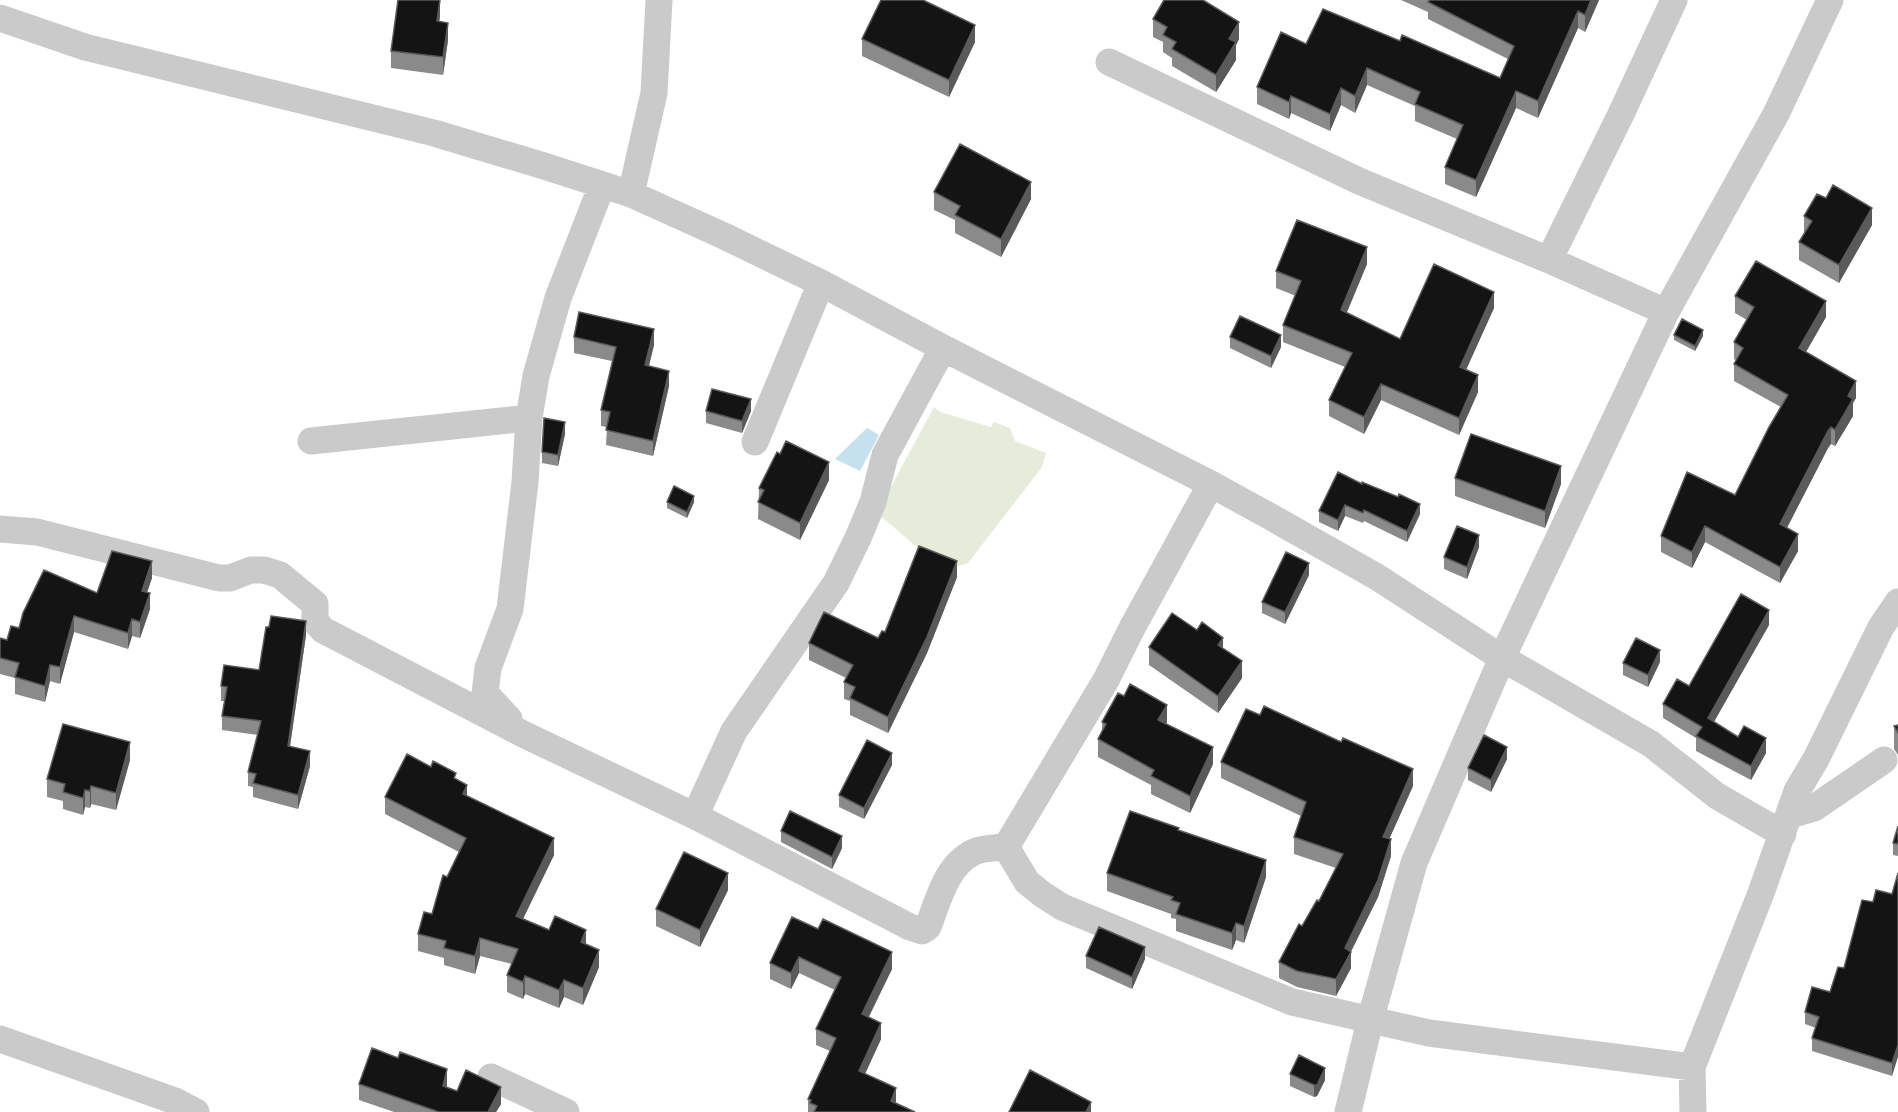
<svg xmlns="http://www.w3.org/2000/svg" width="1898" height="1112" font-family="Quicksand,sans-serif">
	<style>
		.green { fill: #e5ecda }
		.water { fill: #c5e1ed }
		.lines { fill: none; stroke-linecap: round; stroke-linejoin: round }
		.minor { stroke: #cacaca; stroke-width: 27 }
		.wall { fill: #8a8a8a }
		.shaded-wall { fill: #5a5a5a }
		.building { fill: #141414; stroke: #5a5a5a; stroke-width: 1.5 }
	</style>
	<rect width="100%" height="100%" fill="#fff"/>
	<path class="green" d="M934,407L940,412L991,427L994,422L1010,428L1015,441L1046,453L1042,467L968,563L949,569L925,554L877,513Z"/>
	<path class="water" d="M867,428L879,435L860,471L835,459Z"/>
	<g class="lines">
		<path class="minor" d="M0,18L85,47L434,133L544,166L631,194L724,236L821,283L943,348L1211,484L1271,517L1377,577L1502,658L1651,744L1717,796L1783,834
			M1109,62L1359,181L1549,260L1666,312
			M631,194L654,93L659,0
			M1549,260L1621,114L1674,0
			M311,441L529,418
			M755,442L821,283
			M0,529L37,532L219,578H230L251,570H264L280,575L315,604V621L323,630L525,735L695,816L910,927L922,931L928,927C938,901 946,865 974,852C982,848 996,848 1006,847L1106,680L1132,628L1211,484
			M509,719L485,693L488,668L510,609L525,482L529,418L536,376L558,298L602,185
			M1790,815L1814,808L1884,760
			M695,816L734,731L836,583L858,538L873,502L885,455L943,348
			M1006,847L1027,882L1042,894L1062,907L1292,1002L1429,1033L1692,1067
			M0,1039L175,1101L196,1112
			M491,1077L566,1112
			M1348,1112L1370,1021L1414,863L1502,658L1666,312L1776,114L1830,0
			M1693,1112L1692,1067L1761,893L1797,791L1816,759L1881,627L1898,602"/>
	</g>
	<path class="wall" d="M1401,0H1599L1585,32L1578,28L1538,118L1516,108L1476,197L1445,184V167L1457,139L1415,121V106L1367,85L1355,113L1341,105L1330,131L1291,113L1289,119L1257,104V87L1306,44L1400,41L1500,78L1508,59L1428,19V12Z
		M440,16L439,22L448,40L443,75L391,68V51Z
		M1153,19L1239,39L1236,45V60L1216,92L1172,66V58L1163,52V42L1153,37Z
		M862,39L975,42L949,97L862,56Z
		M934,192L1031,199L1001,257L955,233V220L934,210Z
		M1826,198L1872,225L1839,283L1799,260V242L1804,234V216Z
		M1367,264L1347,312L1400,339L1494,308L1466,370L1478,392L1459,435L1381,400L1364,434L1329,416V400L1345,367L1283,342V325L1296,296L1276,288V271Z
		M1735,296L1826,317L1806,352L1856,398L1853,403V416L1835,446L1831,444L1828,448L1787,528L1798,551L1780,583L1705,542L1692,568L1661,552V536L1735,495L1781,407L1734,381V364L1736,360L1734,359V342L1747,320L1735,313Z
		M1674,335L1703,336L1695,351L1674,340Z
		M574,337L654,345L649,366L669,386L653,456L606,445L607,427L601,426V410L612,361L574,353Z
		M1230,337L1281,347L1271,368L1230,348Z
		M706,411H751L742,433L706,423Z
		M565,434L558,466L542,463V452Z
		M1338,472L1420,514L1407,542L1364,521L1363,523L1345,516L1338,531L1319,522V511Z
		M1455,478L1561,484L1545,528L1455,496Z
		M829,480L800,540L758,519L759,488Z
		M667,502H694L687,518L667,508Z
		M1479,547L1467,579L1444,569V557Z
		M1309,575L1285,624L1262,613V602Z
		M957,577L927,653L888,733L850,715V701L844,699V682L846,678L809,660V643L878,638L885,632Z
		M152,578L147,592L150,609L140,638L132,636L128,649L74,632L60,684L50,681L45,702L15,694V678L0,674V638L7,640L97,593Z
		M1769,625L1714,722L1738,737L1766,753L1751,780L1696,751V738L1663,718V704L1689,686Z
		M306,635L290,746L310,766L298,809L253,797V787L248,786V772L258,735L222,730V716L225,701H221V686L259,670Z
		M1149,647L1242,678L1218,713L1149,665Z
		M1660,662L1648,687L1623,675V663Z
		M1102,722H1167L1166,724L1213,764L1190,813L1151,794V785L1098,757V739L1102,730Z
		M1898,725V755L1894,749V726Z
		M1507,759L1491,792L1468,780V768Z
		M130,760L116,810L91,804L90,808L85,807L83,815L63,809V801L47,797V779Z
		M1221,762L1413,786L1389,839L1391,856L1378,897L1351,952V968L1336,996L1297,987L1279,978V962L1319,901L1336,868L1294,854V837L1301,816L1221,778Z
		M892,765L864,819L839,807V795Z
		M431,767L456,780L467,796L554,855L523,919L586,944L599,967L583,1005L564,997L559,1008L525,994L523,999L507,992V975L512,964L480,956L475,974L444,965V958L418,951V934L432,914L447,877L459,852L385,814V797Z
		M1898,826V856L1893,855V843Z
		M1179,830L1266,877L1244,943L1236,940L1232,950L1176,931V919L1171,918V914L1107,891V873Z
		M781,831L842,848L832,869L781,842Z
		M1898,873L1892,1076L1812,1051V1038L1816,1028L1805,1024V1012L1830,992L1844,968L1873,902L1892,894Z
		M728,890L700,947L656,926V909Z
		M792,917L892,969L869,1017L881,1039L865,1074L896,1103L915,1112H808V1099L830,1051L816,1045V1029L835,990L799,973L791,989L770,979V963Z
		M1086,956L1145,959L1132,989L1086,968Z
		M1290,1074L1325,1080L1317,1096L1314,1097L1290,1086Z
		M359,1084L447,1085V1088L501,1104L496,1112H394L359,1100Z"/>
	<path class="shaded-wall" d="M440,0V16L437,39V21Z
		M1591,0H1599L1585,32V15Z
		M1578,11V28L1538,118V101Z
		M1239,22V39L1236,45V60L1216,92V75L1229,39Z
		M448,23V40L443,75V57Z
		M975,25V42L949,97V80Z
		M1367,68V85L1355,113V96Z
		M1341,88V105L1330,131V114Z
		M1516,91V108L1476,197V180Z
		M1291,96V113L1289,119V102Z
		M1031,182V199L1001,257V239Z
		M1872,208V225L1839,283V265Z
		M1367,247V264L1341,326V310Z
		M1494,292V308L1460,383V367Z
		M1826,301V317L1799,364V348Z
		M654,329V345L645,381V365Z
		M1703,330V336L1695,351V346Z
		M1281,335V347L1271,368V356Z
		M669,371V386L653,456V441Z
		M1478,375V392L1459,435V418Z
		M1856,381V398L1853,403V416L1835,446V430L1848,396Z
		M1381,384V400L1364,434V417Z
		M751,399V411L742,433V421Z
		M565,422V434L558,466V455Z
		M1831,427V444L1828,448L1780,541V524L1828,431Z
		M829,462V480L800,540V523Z
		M1561,466V484L1545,528V511Z
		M694,496V502L687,518V512Z
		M1420,504V514L1407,542V531Z
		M1345,505V516L1338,531V520Z
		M1705,526V542L1692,568V552Z
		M1798,534V551L1780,583V567Z
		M1479,535V547L1467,579V567Z
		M152,561V578L142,607V591Z
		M957,561V577L927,653L888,733V717Z
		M1309,563V575L1285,624V612Z
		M150,593V609L140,638V622Z
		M1769,610V625L1708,732V718Z
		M74,616V632L60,684V667Z
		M132,619V636L128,649V633Z
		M306,621V635L288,760V746Z
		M1223,638V655L1218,645Z
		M1660,650V662L1648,687V675Z
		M1242,661V678L1218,713V696Z
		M50,665V681L45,702V686Z
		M1167,705V722L1158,738V720Z
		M1766,738V753L1751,780V766Z
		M130,742V760L116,810V793Z
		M1213,747V764L1190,813V796Z
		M1507,747V759L1491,792V780Z
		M310,751V766L298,809V795Z
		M892,753V765L864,819V808Z
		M1413,769V786L1383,853V837Z
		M467,785V803L463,794Z
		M91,786V804L90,808V791Z
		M85,790V807L83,815V798Z
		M842,836V848L832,869V857Z
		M554,838V855L516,933V916Z
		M1391,839V856L1378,897L1348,957L1351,952V968L1336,996V979L1345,948Z
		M1266,860V877L1244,943V926Z
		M728,873V890L700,947V930Z
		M1236,923V940L1232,950V933Z
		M586,930V947L581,942Z
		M480,938V956L475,974V956Z
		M1145,947V959L1132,989V977Z
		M599,950V967L583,1005V988Z
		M892,952V969L862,1030V1014Z
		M799,957V973L791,989V973Z
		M525,976V994L523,999V982Z
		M564,980V997L559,1008V990Z
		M881,1023V1039L859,1087V1071Z
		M1898,1045V1057L1892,1076V1063Z
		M1325,1068V1080L1317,1096L1314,1097V1085Z
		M447,1069V1085L443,1103V1086Z
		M501,1087V1104L496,1112H488Z
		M896,1088V1104L891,1101Z
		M1091,1102V1112H1086Z"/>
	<path class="building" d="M398,0H440L437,21L448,23L443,57L391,51Z
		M881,0H923L975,25L949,80L862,39Z
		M1164,0H1203L1239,22L1229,39L1236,42L1216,75L1172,49L1176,42L1163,35L1167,27L1153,19Z
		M1430,0H1591L1585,15L1578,11L1538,101L1516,91L1476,180L1445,167L1463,125L1415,104L1420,92L1367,68L1355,96L1341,88L1330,114L1291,96L1289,102L1257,87L1281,32L1306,44L1323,9L1400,41L1402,35L1500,78L1514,46L1428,2Z
		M960,144L1031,182L1001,239L955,215L960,206L934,192Z
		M1833,185L1872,208L1839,265L1799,242L1812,221L1804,216L1817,194L1826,198Z
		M1297,220L1367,247L1341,310L1400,339L1434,264L1494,292L1460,367L1478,375L1459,418L1381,384L1364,417L1329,400L1352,353L1283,325L1301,281L1276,271Z
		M1756,261L1826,301L1799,348L1856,381L1848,396L1853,399L1835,430L1831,427L1828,431L1780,524L1798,534L1780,567L1705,526L1692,552L1661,536L1687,472L1735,495L1769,427L1788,395L1734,364L1743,348L1734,342L1754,307L1735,296Z
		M579,312L654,329L645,365L669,371L653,441L606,430L610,412L601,410L616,347L574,337Z
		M1240,316L1281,335L1271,356L1230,337Z
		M1682,319L1703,330L1695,346L1674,335Z
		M712,389L751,399L742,421L706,411Z
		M544,418L565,422L558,455L542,452Z
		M1471,434L1561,466L1545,511L1455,478Z
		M786,441L829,462L800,523L758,502L764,490L759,488L777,452L780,454Z
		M1338,472L1362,484V482L1398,497L1399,494L1420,504L1407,531L1364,510L1363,513L1345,505L1338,520L1319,511Z
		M674,486L694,496L687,512L667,502Z
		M1457,526L1479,535L1467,567L1444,557Z
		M919,546L957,561L927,637L888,717L850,698L855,687L844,682L853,665L809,643L824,612L878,638L882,631L885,632Z
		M112,551L152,561L142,591L150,593L140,622L132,619L128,633L74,616L60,667L50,665L45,686L15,677L19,663L0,658V638L7,640L11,626L19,628L23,613L44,570L97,593Z
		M1286,552L1309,563L1285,612L1262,602Z
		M1741,594L1769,610L1708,718L1738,737L1744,726L1766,738L1751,766L1696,736L1702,727L1663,704L1677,679L1689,686Z
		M1172,613L1197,630L1202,622L1223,638L1218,645L1242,661L1218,696L1149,647Z
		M271,616L306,621L288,746L310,751L298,795L253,783L256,774L248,772L261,721L222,716L227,687L221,686L224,665L259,670L266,627H269Z
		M1636,638L1660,650L1648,675L1623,663Z
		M1130,684L1167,705L1158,720L1213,747L1190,796L1151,776L1154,770L1098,739L1106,724L1102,722L1118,693L1124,696Z
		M1264,706L1341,742L1343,738L1413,769L1383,837L1391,839L1378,880L1345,948L1351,952L1336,979L1297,971L1279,962L1299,924L1302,926L1317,900L1319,901L1343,854L1294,837L1306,802L1221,762L1246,709L1260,715Z
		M63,724L130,742L116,793L91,786L90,791L85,790L83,798L63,792L65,784L47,779Z
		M1898,725V733L1894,726Z
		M1484,735L1507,747L1491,780L1468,768Z
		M867,740L892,753L864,808L839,795Z
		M407,754L431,767L433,761L456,773L454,778L467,785L463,794L554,838L516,916L549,930L555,916L586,930L581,942L599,950L583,988L564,980L559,990L525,976L523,982L507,975L518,949L480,938L475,956L444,948L446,941L418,934L424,912L432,914L443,875L447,877L466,838L385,797Z
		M790,811L842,836L832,857L781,831Z
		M1130,811L1179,828L1178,830L1266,860L1244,926L1236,923L1232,933L1176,914L1180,903L1171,900L1173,897L1107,873Z
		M1898,826V844L1893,843Z
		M684,852L728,873L700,930L656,909Z
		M1898,873V1045L1892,1063L1812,1038L1819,1017L1805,1012L1812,987L1830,992L1838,967L1844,968L1862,900L1873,902L1876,890L1892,894Z
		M792,917L818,929L823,919L892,952L862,1014L881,1023L859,1071L896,1088L891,1101L915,1112H814L817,1106L810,1103L811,1100L808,1099L836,1038L816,1029L841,977L799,957L791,973L770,963Z
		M1099,927L1145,947L1132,977L1086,956Z
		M372,1048L398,1058L400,1052L447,1069L443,1086L457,1091L466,1070L501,1087L488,1112H439L359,1084Z
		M1299,1055L1325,1068L1317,1085H1314L1290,1074Z
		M1030,1070L1091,1102L1086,1112H1009Z"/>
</svg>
